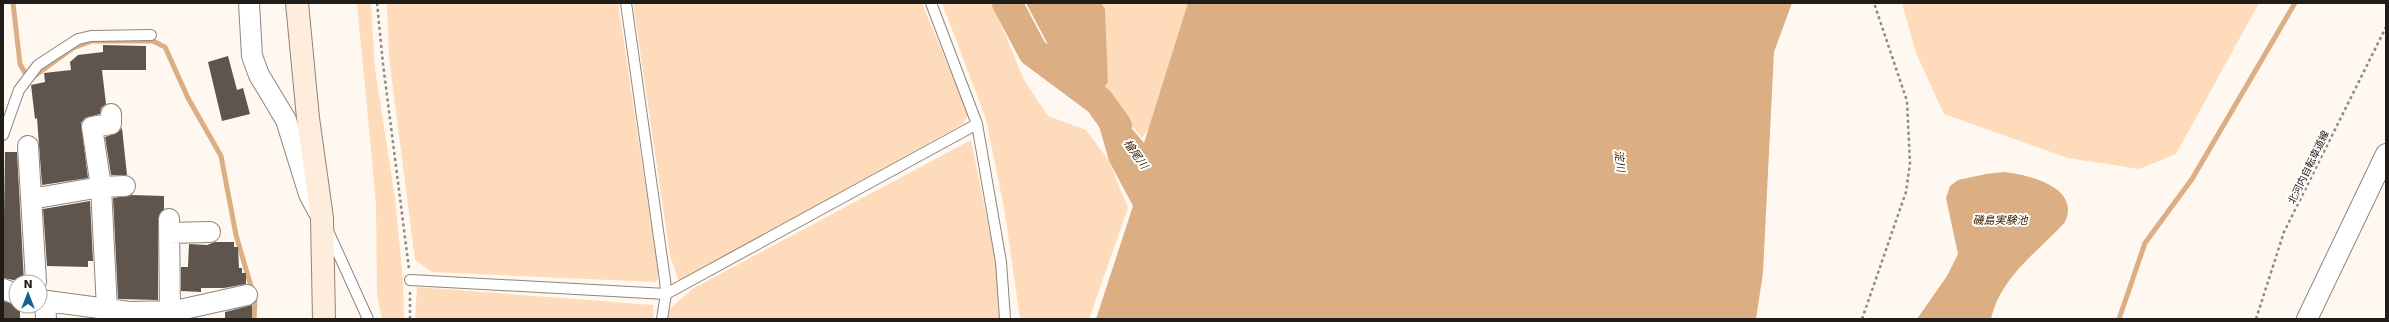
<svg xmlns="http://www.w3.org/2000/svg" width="2389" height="322" font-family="'DejaVu Sans','Noto Sans JP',sans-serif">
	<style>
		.green { fill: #fddbbb }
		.forest { fill: #daad82 }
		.water { fill: #dcae83 }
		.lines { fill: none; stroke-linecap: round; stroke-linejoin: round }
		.stream { stroke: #dcae83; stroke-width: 5 }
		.river { stroke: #dcae83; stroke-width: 30 }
		.building { fill: #5f554c }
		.lane-casing { stroke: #8f857b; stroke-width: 12 }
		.street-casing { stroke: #8f857b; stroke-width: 22 }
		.secondary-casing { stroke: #8f857b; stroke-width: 24 }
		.path { stroke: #8e8983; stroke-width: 2.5; stroke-dasharray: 3 3; stroke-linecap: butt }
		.lane { stroke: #fff; stroke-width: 10 }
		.street { stroke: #fff; stroke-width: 20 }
		.secondary { stroke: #feecdc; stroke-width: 22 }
		.labels { text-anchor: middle; stroke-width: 4; stroke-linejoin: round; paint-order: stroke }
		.street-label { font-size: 10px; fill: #201c18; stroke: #fff }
		.water-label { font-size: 11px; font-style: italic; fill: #3e2100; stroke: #fff }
	</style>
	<rect width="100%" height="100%" fill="#fff8f1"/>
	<path class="green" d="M357,3H371L375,69L395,198L403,280L404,319H382L377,294L376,203Z
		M387,3H618L659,276L656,282L432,272L415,260L389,57Z
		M633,3H922L968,114L963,124L679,282L670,255Z
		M942,3H992L1024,80L1048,116L1086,130L1109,161L1128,208L1089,319H1020L1005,213L986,119Z
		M1101,3H1188L1153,122L1142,138L1109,98L1101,92L1108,82L1105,9Z
		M1902,3H2259L2176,154L2139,169L2068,158L1944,114L1916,53Z
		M971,140L996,263L999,319H668L670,309L692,289Z
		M417,287L653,305L654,319H415Z"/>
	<path class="forest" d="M1026,3H1101L1105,9L1108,82L1101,92L1052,52Z"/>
	<path class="water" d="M1188,3H1792L1774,52L1763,273L1756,319H1096L1133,206L1109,161L1090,94V84L1101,92L1144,143Z
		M2004,172C2029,175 2081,187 2065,222C2038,252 2001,276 1991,319H1917L1947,276L1958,254L1946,198L1950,186L1958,180L1986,174Z"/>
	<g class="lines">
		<path class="stream" d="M13,3L20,64L29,80L73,48L92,41H153L165,47L188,98L221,156L236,235L255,300L254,319
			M2119,319L2145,243L2192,179L2295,3"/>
		<path class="river" d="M1007,3L1033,52L1099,101L1117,126"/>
	</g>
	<path class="building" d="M103,45L146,46V70H102L106,104L101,108L100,114L85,118L81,123L88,178L42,185L37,118L35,119L31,85L45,82L44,73L71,70L70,62L78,55L103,52Z
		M228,56L237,90L243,88L250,114L222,121L208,62Z
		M122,128L127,175H111L105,137L117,133Z
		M5,152H17L24,282L3,278Z
		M132,195L164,196V209L158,219V300L118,299L113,198Z
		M90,201L93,261H88V267L47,266L43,209Z
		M215,242H234V247H238L239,268H242V273H246V284L224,288H201V292L181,291V267H188L189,244L207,245Z
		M3,301L20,306V318L3,319Z
		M252,305V319H225V312Z"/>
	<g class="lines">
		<g class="lane-casing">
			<path id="lane" d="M626,3L665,280L666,294L662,319
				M931,3L977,124L1001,262L1005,319
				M3,135L19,90L38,65L78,39L91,36L151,35
				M329,233L368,319
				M410,280L666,294L977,124"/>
		</g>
		<g class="street-casing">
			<path id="street" d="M249,3L252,56L259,75L286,120L309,194L318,211
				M28,146L36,282
				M31,199L101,187L125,186
				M169,219L170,311
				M169,233L210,232
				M3,289L16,294
				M40,300L129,312L175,311L247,295
				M45,301L46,319
				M107,309L101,187L92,127L111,124V114
				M2307,319L2386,154"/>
		</g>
		<g class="secondary-casing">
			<path id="secondary" d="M297,3L308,118L322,218L324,319"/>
		</g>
		<path class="path" d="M377,3L383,64L409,269
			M410,292V319
			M1862,319L1906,192L1910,163L1907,101L1874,3
			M2256,319L2284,232L2386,27"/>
		<use href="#lane" class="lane"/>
		<use href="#street" class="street"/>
		<use href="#secondary" class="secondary"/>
	</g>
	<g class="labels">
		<g class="street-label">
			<text transform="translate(2308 167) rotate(-64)" y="4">北河内自転車道線</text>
		</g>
		<g class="water-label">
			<text transform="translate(1136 154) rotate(55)" y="4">檜尾川</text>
			<text transform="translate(1620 161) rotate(83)" y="4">淀川</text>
			<text x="2000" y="224">磯島実験池</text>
		</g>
	</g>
	<rect width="2389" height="322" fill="none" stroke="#201c18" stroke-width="8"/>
	<g transform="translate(28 294)"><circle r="19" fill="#ffffff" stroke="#a6a4a3"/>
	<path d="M0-3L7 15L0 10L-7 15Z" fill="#166194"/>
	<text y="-6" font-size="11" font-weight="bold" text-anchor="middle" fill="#201c18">N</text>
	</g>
</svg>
